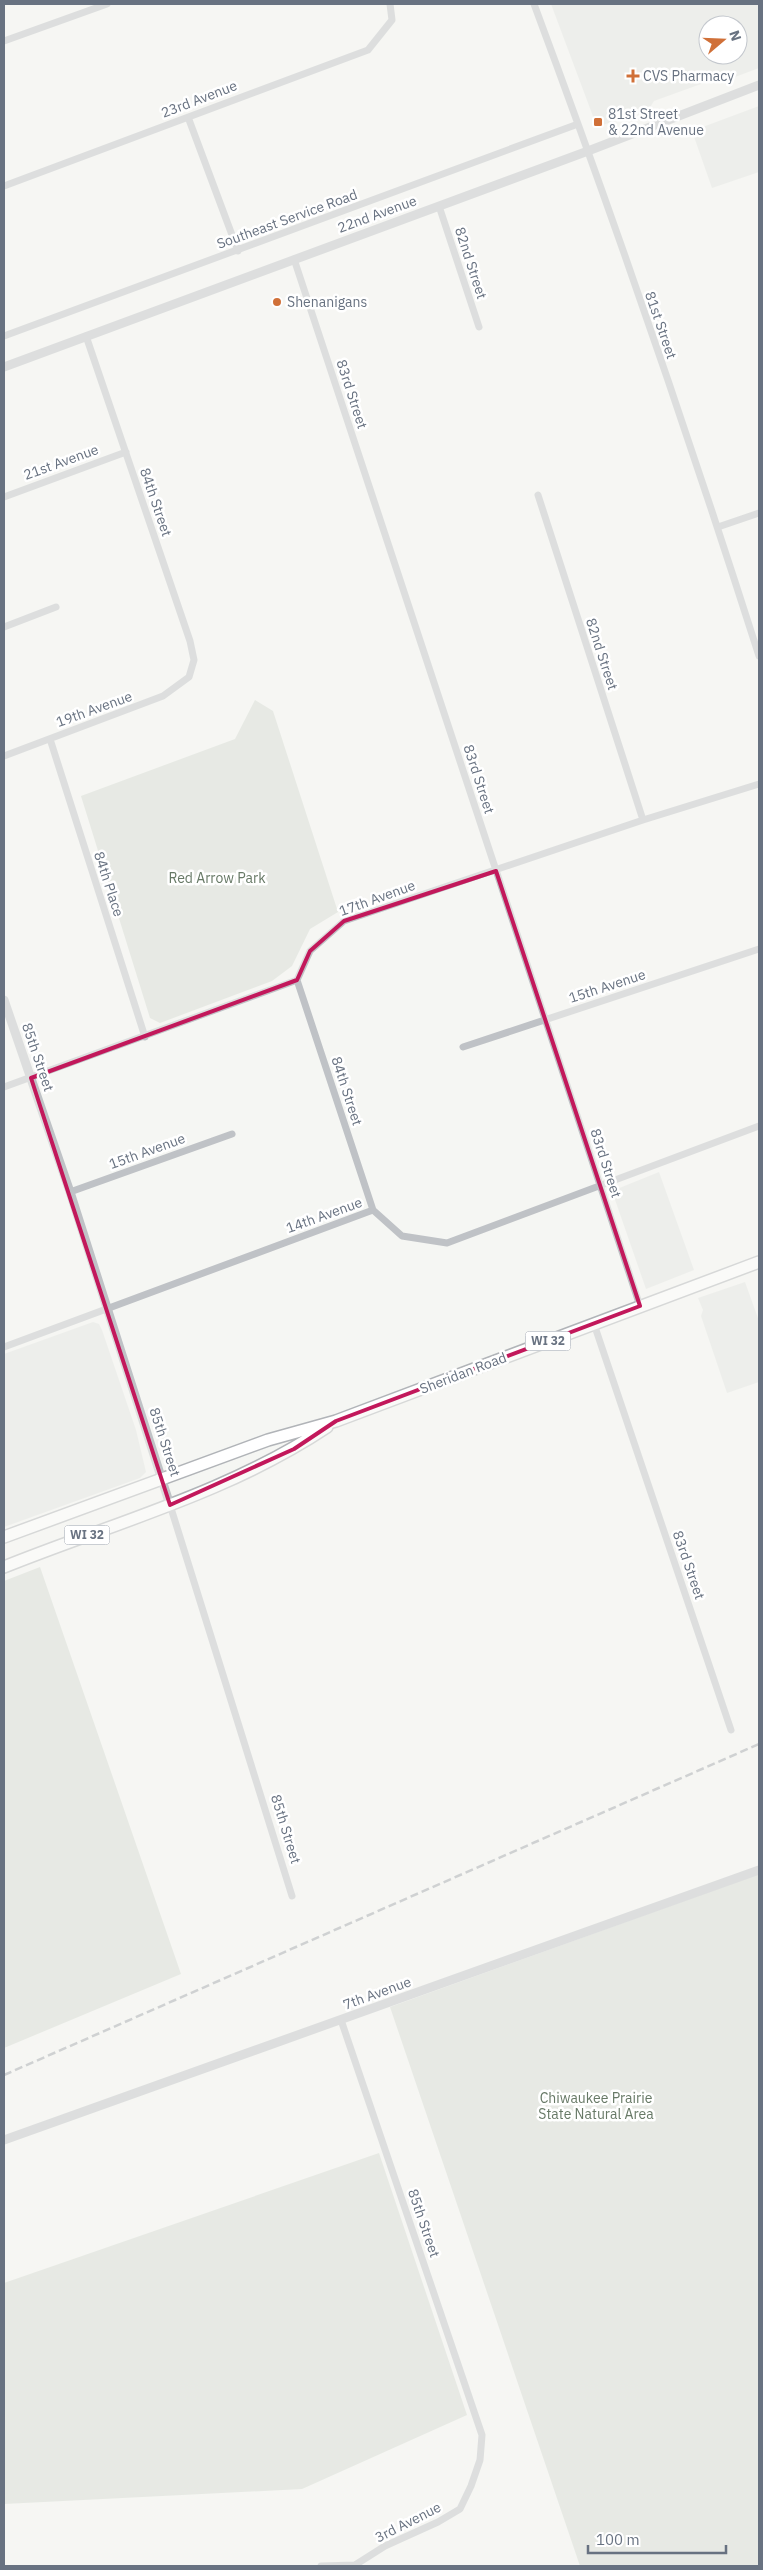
<svg xmlns="http://www.w3.org/2000/svg" width="763" height="2570" font-family="'IBM Plex Sans',sans-serif">
	<style>
		.built { fill: #e3e5e3; fill-rule: evenodd }
		.green { fill: #d5dad3 }
		.lines { fill: none; stroke-linecap: round; stroke-linejoin: round }
		.primary-casing { stroke: #b1b4b8; stroke-width: 14 }
		.minor { stroke: #bfc2c6; stroke-width: 7 }
		.tertiary { stroke: #bfc2c6; stroke-width: 9 }
		.primary { stroke: #fff; stroke-width: 11 }
		.rail { stroke: #a1a5ab; stroke-width: 2.5; stroke-dasharray: 8 4; stroke-linecap: butt }
		.marked { fill: none; stroke: #c2185b; stroke-width: 4; stroke-linejoin: round }
		.poi-dot { fill: #d07038; stroke: #fff; stroke-width: 2 }
		.labels { text-anchor: middle; stroke-width: 5; stroke-linejoin: round; paint-order: stroke }
		.shield { fill: #fff; stroke: #959ca7; stroke-width: 1 }
		.shield-label { font-size: 12px; font-weight: bold; fill: #687281 }
		.poi-label { font-size: 14px; fill: #687281; stroke: #fff; text-anchor: start }
		.street-label { font-size: 14px; fill: #687281; stroke: #fff }
		.park-label { font-size: 14px; fill: #677966; stroke: #fff }
	</style>
	<rect width="100%" height="100%" fill="#f5f6f3"/>
	<path class="built" d="M551,4H759V68L735,77L723,76L654,101L649,109L597,127ZM708,25H738V55H708Z
		M759,106V172L712,188L692,131Z
		M659,1172L694,1270L646,1289L612,1191Z
		M745,1282L759,1321V1382L727,1393L701,1316L703,1310L698,1298Z
		M93,1322L99,1324L102,1330L136,1430L146,1472L140,1478L4,1527V1354Z"/>
	<path class="green" d="M255,700L273,711L338,912L310,929L292,966L272,981L160,1023L150,1018L81,796L235,739Z
		M40,1567L181,1974L4,2048V1581Z
		M759,1874V2566H580L390,2007Z
		M379,2153L467,2415L302,2489L4,2504V2283Z"/>
	<g class="lines">
		<g class="primary-casing">
			<path id="primary" d="M4,1537L268,1440L336,1421L759,1262
				M4,1567C113,1523 228,1493 327,1427"/>
		</g>
		<path class="minor" d="M534,4C614,219 689,437 759,656
			M4,41L107,4
			M188,117L238,251
			M4,186L368,50L392,20L390,4
			M439,206L479,327
			M294,259L640,1306
			M4,336L578,124
			M538,495L643,820
			M4,497L126,452
			M718,527L759,513
			M4,627L56,607
			M50,739L145,1037
			M4,756L163,696L189,677L194,660L190,641L86,336
			M297,980L373,1210L402,1236L447,1243L759,1126
			M463,1047L759,949
			M4,1087L297,980L310,951L344,921L643,820L759,784
			M70,1192L232,1134
			M594,1324L731,1730
			M4,1347L373,1210
			M170,1505L292,1896
			M321,2566L355,2565L385,2546L438,2522L460,2509L471,2486L480,2460L482,2435L341,2020"/>
		<path class="tertiary" d="M4,367L588,151L759,85
			M4,1000L70,1192L170,1505
			M4,2140L759,1870"/>
		<use href="#primary" class="primary"/>
		<path class="rail" d="M4,2075L759,1744"/>
	</g>
	<path d="M0 0H763V2570H0ZM496,871L640,1306L336,1421L294,1449L170,1505L31,1078L297,980L310,951L344,921Z" fill="#f5f6f3" fill-opacity=".55" fill-rule="evenodd"/>
	<path class="marked" d="M496,871L640,1306L336,1421L294,1449L170,1505L31,1078L297,980L310,951L344,921Z"/>
	<g class="poi-dot">
		<path d="M630.5 68.5h5v5h5v5h-5v5h-5v-5h-5v-5h5z"/>
		<rect x="593" y="117" width="10" height="10" rx="2.5"/>
		<circle cx="277" cy="302" r="5"/>
	</g>
	<g class="labels">
		<g class="shield">
			<rect x="525.5" y="1331.5" width="45" height="19" rx="4"/>
			<rect x="64.5" y="1525.5" width="45" height="19" rx="4"/>
		</g>
		<g class="shield-label">
			<text x="548" y="1345">WI 32</text>
			<text x="87" y="1539">WI 32</text>
		</g>
		<g class="poi-label">
			<text x="643" y="81">CVS Pharmacy</text>
			<text x="608" y="119">81st Street<tspan x="608" dy="16">&amp; 22nd Avenue</tspan></text>
			<text x="287" y="307">Shenanigans</text>
		</g>
		<g class="street-label">
			<text transform="translate(199 99) rotate(-21)" y="5">23rd Avenue</text>
			<text transform="translate(377 214) rotate(-20)" y="5">22nd Avenue</text>
			<text transform="translate(287 219) rotate(-20)" y="5">Southeast Service Road</text>
			<text transform="translate(471 263) rotate(72)" y="5">82nd Street</text>
			<text transform="translate(661 325) rotate(71)" y="5">81st Street</text>
			<text transform="translate(352 394) rotate(72)" y="5">83rd Street</text>
			<text transform="translate(61 462) rotate(-20)" y="5">21st Avenue</text>
			<text transform="translate(156 502) rotate(71)" y="5">84th Street</text>
			<text transform="translate(602 654) rotate(72)" y="5">82nd Street</text>
			<text transform="translate(94 709) rotate(-20)" y="5">19th Avenue</text>
			<text transform="translate(479 779) rotate(72)" y="5">83rd Street</text>
			<text transform="translate(109 884) rotate(72)" y="5">84th Place</text>
			<text transform="translate(377 898) rotate(-20)" y="5">17th Avenue</text>
			<text transform="translate(607 986) rotate(-18)" y="5">15th Avenue</text>
			<text transform="translate(38 1057) rotate(71)" y="5">85th Street</text>
			<text transform="translate(347 1091) rotate(72)" y="5">84th Street</text>
			<text transform="translate(147 1151) rotate(-20)" y="5">15th Avenue</text>
			<text transform="translate(606 1163) rotate(72)" y="5">83rd Street</text>
			<text transform="translate(324 1215) rotate(-20)" y="5">14th Avenue</text>
			<text transform="translate(463 1373) rotate(-21)" y="5">Sheridan Road</text>
			<text transform="translate(165 1442) rotate(72)" y="5">85th Street</text>
			<text transform="translate(689 1565) rotate(71)" y="5">83rd Street</text>
			<text transform="translate(286 1829) rotate(73)" y="5">85th Street</text>
			<text transform="translate(377 1993) rotate(-20)" y="5">7th Avenue</text>
			<text transform="translate(424 2223) rotate(71)" y="5">85th Street</text>
			<text transform="translate(408 2522) rotate(-27)" y="5">3rd Avenue</text>
		</g>
		<g class="park-label">
			<text x="217" y="883">Red Arrow Park</text>
			<text x="596" y="2103">Chiwaukee Prairie<tspan x="596" dy="16">State Natural Area</tspan></text>
		</g>
	</g>
	<rect width="763" height="2570" fill="none" stroke="#687281" stroke-width="10"/>
	<g transform="translate(723 40) rotate(71)"><circle r="24" fill="#ffffff" stroke="#c3c7cd"/>
	<path d="M0-4L9 19L0 12L-9 19Z" fill="#d07038"/>
	<text y="-8" font-size="14" font-weight="bold" text-anchor="middle" fill="#687281">N</text>
	</g>
	<path d="M588 2545v8h138v-8" fill="none" stroke="#687281" stroke-width="2.5"/>
	<text x="596" y="2545" font-size="15" fill="#687281" stroke="#ffffff" stroke-width="4" paint-order="stroke">100 m</text>
</svg>
